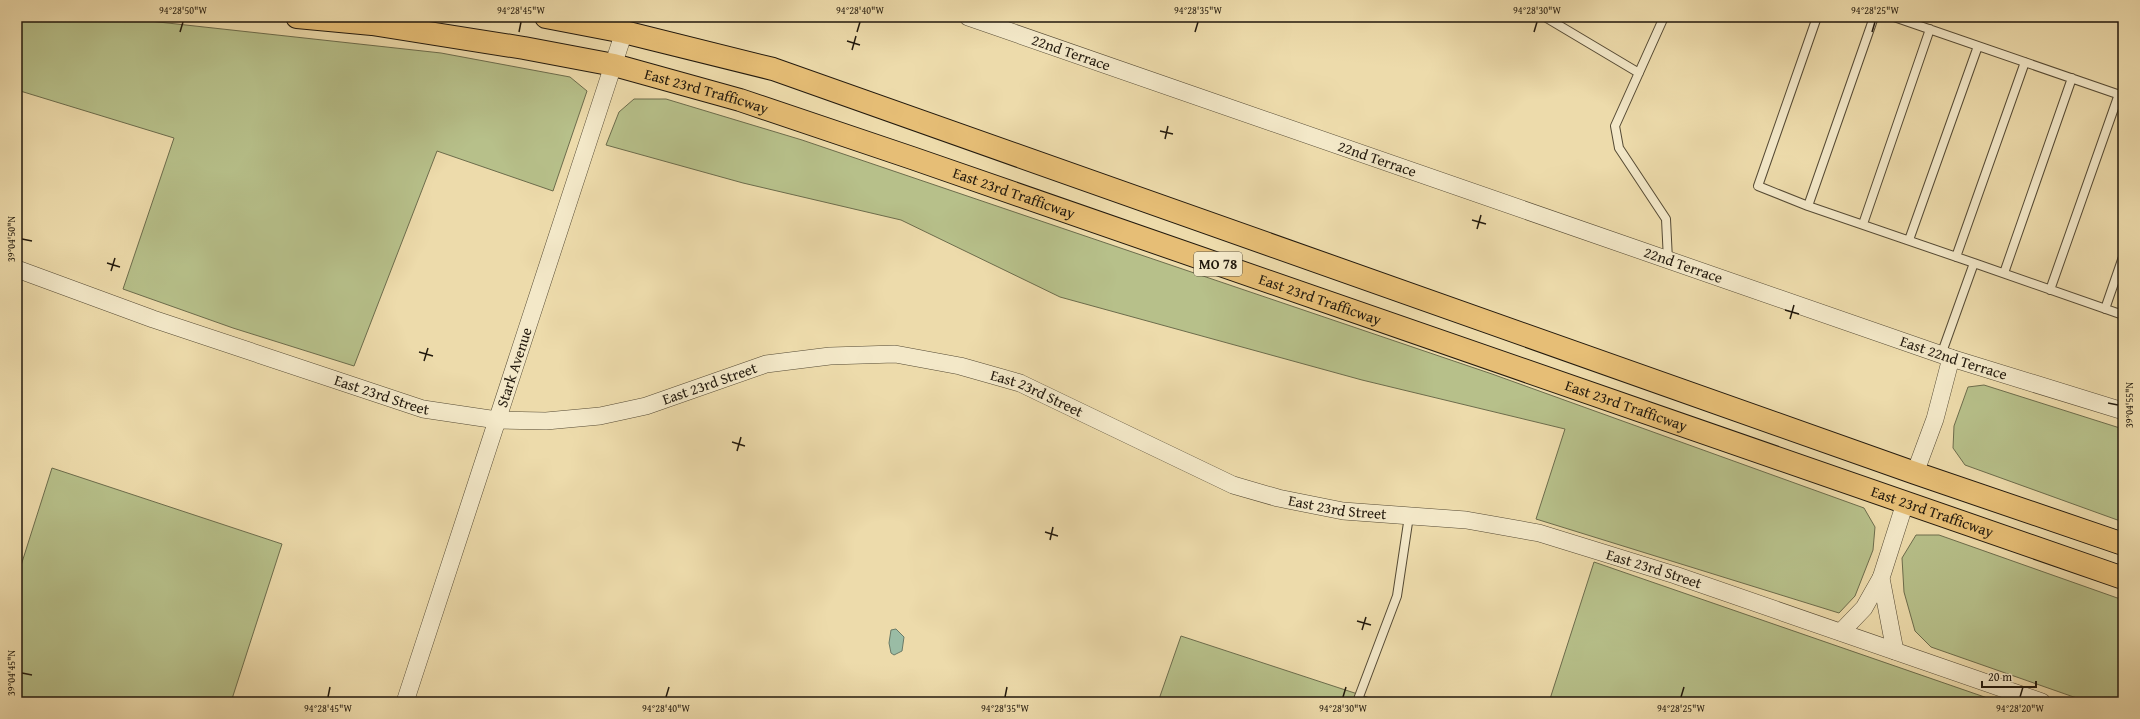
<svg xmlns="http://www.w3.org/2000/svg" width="2140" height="719" font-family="'Gentium Book Plus',serif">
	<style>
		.green { fill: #b7c08a; stroke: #6c6c4c }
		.water { fill: #9abca5; stroke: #6a7b68 }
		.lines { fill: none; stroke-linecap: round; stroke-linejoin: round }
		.service-casing { stroke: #554a34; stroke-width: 10 }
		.minor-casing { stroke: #554a34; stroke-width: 18 }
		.primary-casing { stroke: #22190d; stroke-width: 24 }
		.service { stroke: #f3e8c8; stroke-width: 8 }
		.minor { stroke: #f3e8c8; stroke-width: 17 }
		.primary { stroke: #e6be76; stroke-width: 22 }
		.ticks { fill: none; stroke: #22190d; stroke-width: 1.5 }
		.labels { text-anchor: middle; stroke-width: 3; stroke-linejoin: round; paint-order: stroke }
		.shield { fill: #f3e8c8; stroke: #615745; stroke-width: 1 }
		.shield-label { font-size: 14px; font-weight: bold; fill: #22190d }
		.street-label { font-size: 15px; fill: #22190d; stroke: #f3e8c8 }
		.neatline { fill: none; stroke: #22190d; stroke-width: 1.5 }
		.ticks-label { font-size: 10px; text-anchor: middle; fill: #22190d }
	</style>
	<rect width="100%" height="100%" fill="#eddbab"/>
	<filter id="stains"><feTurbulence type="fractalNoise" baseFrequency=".005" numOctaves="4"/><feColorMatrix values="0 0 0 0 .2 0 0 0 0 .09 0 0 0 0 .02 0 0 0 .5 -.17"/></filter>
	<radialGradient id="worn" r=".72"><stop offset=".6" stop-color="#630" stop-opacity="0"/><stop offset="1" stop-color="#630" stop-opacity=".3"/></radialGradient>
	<path class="green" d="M17,17L131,19L441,53L570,77L587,91L553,191L437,151L354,366L233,328L123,289L174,138L17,90Z
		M634,99H666L802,140L1492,374L1864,508L1875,527L1873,550L1855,596L1839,613L1536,519L1565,429L1362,380L1060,297L901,220L743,183L606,145L619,112Z
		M1984,385L2123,429V522L1965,465L1953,448L1954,426L1968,387Z
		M52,468L282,544L231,702H17V578Z
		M1916,535H1939L2123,600V702H2088L1931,647L1915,631L1904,592L1902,558Z
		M1594,562L1999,702H1549Z
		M1181,636L1382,702H1158Z"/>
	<path class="water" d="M896,629L904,637L902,651L894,655L891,653L889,643L891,630Z"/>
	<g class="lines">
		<g class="service-casing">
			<path id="service" d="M1545,17L1639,73
				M1664,17L1615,126L1619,148L1666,219L1668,260
				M1874,17L1808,206L1974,263
				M1894,17L2123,96
				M1808,206L1758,186L1817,17
				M1863,224L1930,29
				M1909,240L1978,46
				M1956,257L2025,62
				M2004,273L2072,78
				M2050,290L2119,94
				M2105,309L2123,257
				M1941,355L1974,263L2123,315
				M1357,702L1397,596L1409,516"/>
		</g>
		<g class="minor-casing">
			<g id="minor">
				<path id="s1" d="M968,17L1951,358L2123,411"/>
				<path id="s2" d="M17,269L153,319L423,409L497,420L546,421L600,416L646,406L766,364L830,356L895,354L960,366L1020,383L1233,485L1278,498L1343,511L1466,520L1539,533L1675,575L2042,702"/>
				<path d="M1915,473L1935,419L1951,358"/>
				<path d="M1841,632L1864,608L1881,578"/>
				<path d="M1895,651L1881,578L1905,503"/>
				<path id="s3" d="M405,702L624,32"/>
			</g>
		</g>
		<g class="primary-casing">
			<g id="primary">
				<path id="s4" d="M297,17L372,24L524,48L614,65L740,100L912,158L2123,578"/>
				<path d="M546,17L624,32L773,69L1915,473L2123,544"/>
			</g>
		</g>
		<use href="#service" class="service"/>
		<use href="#minor" class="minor"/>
		<use href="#primary" class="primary"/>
	</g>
	<path class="ticks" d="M180,32L183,22M519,32L521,22M857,32L860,22M1195,32L1198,22M1534,32L1537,22M1872,32L1875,22M847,41L860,45M852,50L856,36M1160,131L1173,134M1165,139L1168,126M1472,220L1486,224M1477,229L1481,215M22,239L32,241M107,263L120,267M111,271L115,258M1785,310L1799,314M1790,319L1794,305M419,352L433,356M424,361L428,348M2108,403L2118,405M732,442L745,446M737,451L741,437M1045,532L1058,536M1050,540L1053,527M1357,621L1371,625M1362,630L1366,617M22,673L32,675M328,697L330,687M666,697L669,687M1005,697L1007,687M1343,697L1346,687M1681,697L1684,687M2020,697L2023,687"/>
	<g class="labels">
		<rect class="shield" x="1194" y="252" width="48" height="24" rx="3"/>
		<g class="shield-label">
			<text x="1218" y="269">MO 78</text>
		</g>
		<g class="street-label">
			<text dy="5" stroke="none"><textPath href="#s1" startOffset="109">22nd Terrace</textPath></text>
			<text dy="5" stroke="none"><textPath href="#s4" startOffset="417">East 23rd Trafficway</textPath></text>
			<text dy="5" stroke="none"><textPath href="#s1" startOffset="433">22nd Terrace</textPath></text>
			<text dy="5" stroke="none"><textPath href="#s4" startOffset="741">East 23rd Trafficway</textPath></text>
			<text dy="5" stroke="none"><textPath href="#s1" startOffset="757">22nd Terrace</textPath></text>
			<text dy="5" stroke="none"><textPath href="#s4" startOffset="1065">East 23rd Trafficway</textPath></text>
			<text dy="5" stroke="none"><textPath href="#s1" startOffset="1043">East 22nd Terrace</textPath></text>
			<text dy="5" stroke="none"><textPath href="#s3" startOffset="352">Stark Avenue</textPath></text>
			<text dy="5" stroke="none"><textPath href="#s2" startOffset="722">East 23rd Street</textPath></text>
			<text dy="5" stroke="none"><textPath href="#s2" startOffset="386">East 23rd Street</textPath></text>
			<text dy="5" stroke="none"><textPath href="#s2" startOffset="1059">East 23rd Street</textPath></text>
			<text dy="5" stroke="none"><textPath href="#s4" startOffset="1389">East 23rd Trafficway</textPath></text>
			<text dy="5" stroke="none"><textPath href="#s2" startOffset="1383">East 23rd Street</textPath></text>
			<text dy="5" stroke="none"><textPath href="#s4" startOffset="1713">East 23rd Trafficway</textPath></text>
			<text dy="5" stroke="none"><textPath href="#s2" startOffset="1707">East 23rd Street</textPath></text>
		</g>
	</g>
	<rect width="2140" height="719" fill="none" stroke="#eddbab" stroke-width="44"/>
	<path d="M1982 681v6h54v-6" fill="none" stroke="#22190d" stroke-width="2"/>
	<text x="1988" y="681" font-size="12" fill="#22190d" stroke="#f3e8c8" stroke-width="3" paint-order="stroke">20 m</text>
	<rect x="22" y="22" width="2096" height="675" class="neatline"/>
	<g class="ticks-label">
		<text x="183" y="14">94°28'50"W</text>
		<text x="521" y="14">94°28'45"W</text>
		<text x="860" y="14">94°28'40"W</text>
		<text x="1198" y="14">94°28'35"W</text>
		<text x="1537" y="14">94°28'30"W</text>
		<text x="1875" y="14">94°28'25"W</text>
		<text transform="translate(11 239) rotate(-90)" y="4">39°04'50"N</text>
		<text transform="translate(2129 405) rotate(-90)" y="4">39°04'55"N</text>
		<text transform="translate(11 673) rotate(-90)" y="4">39°04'45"N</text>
		<text x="328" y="712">94°28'45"W</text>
		<text x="666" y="712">94°28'40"W</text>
		<text x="1005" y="712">94°28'35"W</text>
		<text x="1343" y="712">94°28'30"W</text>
		<text x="1681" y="712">94°28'25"W</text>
		<text x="2020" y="712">94°28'20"W</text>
	</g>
	<rect width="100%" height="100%" filter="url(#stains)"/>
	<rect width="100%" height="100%" fill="url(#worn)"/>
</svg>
